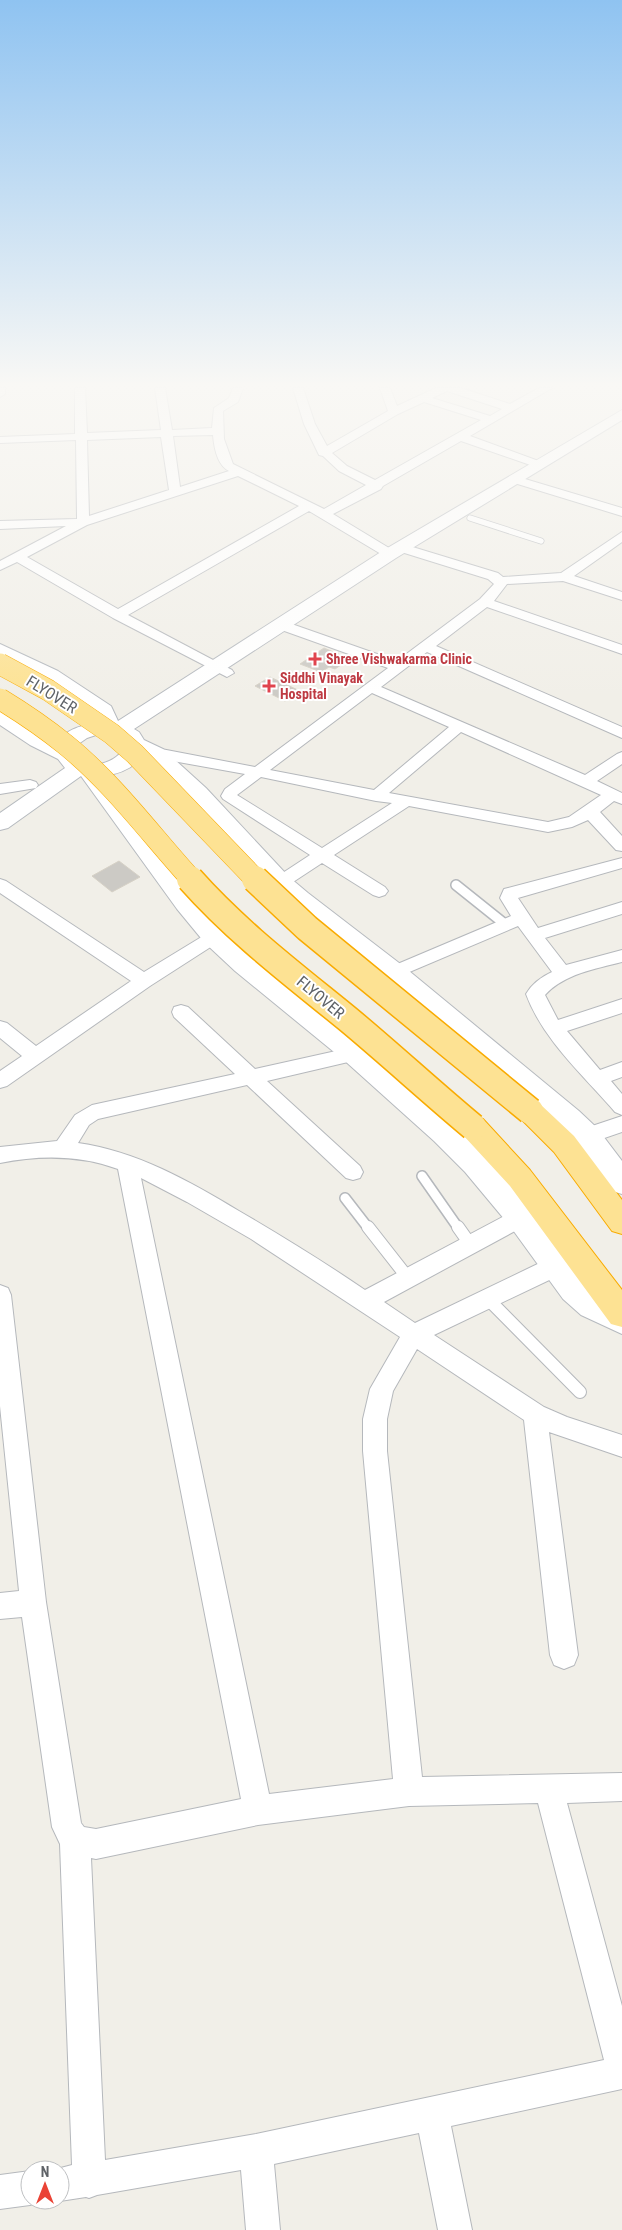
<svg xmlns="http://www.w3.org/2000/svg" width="622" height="2230" font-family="'Roboto Condensed',sans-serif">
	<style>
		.building { fill: #cccac5; stroke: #d6d1c6 }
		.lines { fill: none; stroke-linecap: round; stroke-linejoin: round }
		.lane-far2-casing { stroke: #b5b8bc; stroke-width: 7 }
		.lane-far1-casing { stroke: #b5b8bc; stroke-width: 12 }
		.lane-casing { stroke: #b5b8bc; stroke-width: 14 }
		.street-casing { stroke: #b5b8bc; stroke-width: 2 }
		.secondary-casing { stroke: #b6babf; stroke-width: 2 }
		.highway-casing { stroke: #f9ab00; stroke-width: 2 }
		.lane-far2 { stroke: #fff; stroke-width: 5.5 }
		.lane-far1 { stroke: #fff; stroke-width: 9 }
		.lane { stroke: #fff; stroke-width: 12 }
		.street { fill: #fff; fill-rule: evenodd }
		.secondary { fill: #fff; fill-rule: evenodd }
		.highway { fill: #fde293; fill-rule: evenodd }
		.highway-bridge-far1-casing { stroke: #f9ab00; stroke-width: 22; stroke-linecap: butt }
		.highway-bridge-casing { stroke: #f9ab00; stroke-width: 29; stroke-linecap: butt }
		.highway-bridge-far1 { stroke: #fde293; stroke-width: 21 }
		.highway-bridge { stroke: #fde293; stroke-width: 26 }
		.health-dot { fill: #e0444e; stroke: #fff; stroke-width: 2 }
		.labels { text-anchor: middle; stroke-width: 4; stroke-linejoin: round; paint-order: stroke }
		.far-health-label { font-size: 14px; font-weight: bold; fill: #be3a42; stroke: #fff; text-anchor: start }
		.street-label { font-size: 16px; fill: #5f6368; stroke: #fff }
	</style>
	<rect width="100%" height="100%" fill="#f1efe8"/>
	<path class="building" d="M324,648L350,659L335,669L329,667L321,672L300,664Z
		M270,677L300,691L285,701L255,686Z
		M119,861L140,877L112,892L92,876Z"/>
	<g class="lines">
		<g class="lane-far2-casing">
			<path id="lane-far2" d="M470,518L541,541"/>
		</g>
		<g class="lane-far1-casing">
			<path id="lane-far1" d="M456,885L506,925
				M422,1176L459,1229
				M345,1198L369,1229"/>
		</g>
		<g class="lane-casing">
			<path id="lane" d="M368,1227L408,1278
				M458,1227L470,1244
				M487,1298L580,1392"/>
		</g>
		<g class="street-casing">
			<path id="street" d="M0,388H5V394L0,397Z
				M75,388H85L87,433L161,430L155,388H165L172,430L212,428L214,408L229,398L233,388H243L238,402L223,411L224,439L233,464L324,509L366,485L339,471L323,456L319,455L304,424L293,388H303L315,424L327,446L388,411L380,388H390L397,406L436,388H461L510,404L539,388H552L470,436L544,463L546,465L544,467H536L461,441L383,486L381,489L333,514L394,551L396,554L394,557H386L309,511L128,615L232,670L234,673L227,677L113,618L17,562L0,570V561L66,526L0,529V521L77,519L76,440L0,443V437L75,434ZM447,391L502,409L490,416L432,398ZM424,402L481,420L375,480L347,466L332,453L398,414ZM213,435C214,447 217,465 229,471L180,487L173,436ZM161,437L169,490L89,516L87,440ZM238,476L299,506L118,609L27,557L87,525Z
				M515,476L622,508V516L511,482L509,480L511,478Z
				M622,532V542L574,576L622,592V600L563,581L507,584L494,601L622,645V654L487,607L436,646L622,727V738L427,652L381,687L585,775L617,754L622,752V764L597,781L622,793V804L614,801L600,812L622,836V851L616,850L588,820L572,827L548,832L409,806L334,855L385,887L388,891L385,895L379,897L373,895L322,863L287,886L281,888L275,886L273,882L275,878L310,855L223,799L221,796L225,789L245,774L156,758L151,756L148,753L151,750L156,748L255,767L388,668L276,628L274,625L276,622H286L397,661L480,599L494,584L488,579L398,551L396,548L398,545H406L498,573L503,577L561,573ZM372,693L449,727L374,790L270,770ZM461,732L601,795L569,817L548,822L389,793ZM261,777L376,801L392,803L322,848L237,795Z
				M30,780L36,782L38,785L36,788L0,794V784Z
				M622,858V868L518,898L538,928L622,902V914L545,938L566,965L622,950V962C595,969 564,974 545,995L558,1020L622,999V1013L567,1031L600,1070L622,1062V1077L611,1081L622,1094V1115L615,1112C584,1076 543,1040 526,994C532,984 541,977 552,972L518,926L400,976L394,978L388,976L385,972L388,968L511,916L500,898L504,889Z
				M0,879L6,881L144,972L208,933L214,931L220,933L223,937L220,941L150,986L7,1086L0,1088V1071L22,1056L0,1038V1021L7,1023L36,1046L131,981L0,893Z
				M181,1005L188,1007L255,1069L354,1047L361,1049L364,1054L361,1059L267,1081L360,1166L363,1172L360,1178L353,1180L346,1178L247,1085L98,1119L89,1125L78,1143C136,1151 189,1181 239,1211C282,1236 324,1262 365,1290L512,1212L520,1209L528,1212L531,1218L528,1224L384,1302L415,1323L548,1259L556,1257L564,1259L567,1266L564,1273L434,1335L544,1407L567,1417L622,1435V1457L549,1432L578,1655L574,1665L564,1669L554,1665L550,1655L524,1420L417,1349L393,1391L387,1419V1451L422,1777L622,1773V1801L567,1803L622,2006V2089L451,2126L472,2230H438L419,2133L274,2164L280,2230H246L241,2170L97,2195L89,2198L86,2197L60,2201L58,2200H60V2170H53L72,2165L60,1844L52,1827L22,1617L0,1619V1593L19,1591L0,1406V1285L8,1288L11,1295L46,1602L81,1823L84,1827L96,1829L241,1799L118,1169C79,1155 41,1155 0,1163V1147L57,1141L75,1115L92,1105L235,1074L174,1017L172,1012L174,1007ZM141,1178L187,1202L251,1239L400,1337L370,1389L363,1419V1451L393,1779L269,1794ZM538,1803L604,2060L256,2134L105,2160L91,1858L96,1859L258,1825L409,1806Z
				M622,1116V1132L587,1144L580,1142L577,1136L580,1130Z
				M30,2171V2200H42L30,2205L0,2209V2175Z"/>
		</g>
		<g class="secondary-casing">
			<path id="secondary" d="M622,410V420L396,558L134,729L139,732L144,740L163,749L206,788L289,877L308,893L403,966L579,1111L597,1128L622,1161V1194L612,1191L577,1144L559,1125L385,978L292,905L273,887L190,798L149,757L143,755C133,769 119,774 103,776C141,827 178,886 223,931C252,962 288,987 321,1013C377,1058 433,1103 483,1154C507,1178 528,1206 548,1233C572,1263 586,1289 622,1305V1334L581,1315L563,1299L510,1226L465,1172L434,1141L345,1061L235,971L205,943L177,909L81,776L8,828L0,830V813L65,768L58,759L30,745L0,725V710L7,712L44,737L57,743C67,728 82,726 98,722L95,713L44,679L0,657V644L58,671L111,706L118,721L384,550ZM99,734C109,735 121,735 125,745C120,763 84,774 76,753L77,745L87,738Z"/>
		</g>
		<g class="highway-casing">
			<path id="highway" d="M530,1101L540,1104L574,1136L622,1200V1234L612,1231L554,1152L520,1118L516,1111L520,1104Z
				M473,1116L483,1119L530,1170L622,1290V1327L611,1324L510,1186L463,1135L459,1127L463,1119Z"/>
		</g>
		<use href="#lane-far2" class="lane-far2"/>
		<use href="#lane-far1" class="lane-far1"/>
		<use href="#lane" class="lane"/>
		<use href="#street" class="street"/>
		<use href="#secondary" class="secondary"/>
		<use href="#highway" class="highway"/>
		<g class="highway-bridge-far1-casing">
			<path id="highway-bridge-far1" d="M0,664L48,690L112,734L135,754L256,880
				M0,699C23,713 45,728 66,745C114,784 151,835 192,880"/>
		</g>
		<g class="highway-bridge-casing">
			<path id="highway-bridge" d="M190,879C238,933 294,975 349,1020C391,1055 431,1092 473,1127
				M255,879L307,928L530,1111"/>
		</g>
		<use href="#highway-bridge-far1" class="highway-bridge-far1"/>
		<use href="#highway-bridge" class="highway-bridge"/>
	</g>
	<linearGradient id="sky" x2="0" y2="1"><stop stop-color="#8fc3f1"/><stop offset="0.55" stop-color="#f9f8f5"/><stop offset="1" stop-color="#f9f8f5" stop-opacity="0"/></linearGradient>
	<rect width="622" height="700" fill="url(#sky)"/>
	<g class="health-dot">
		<path d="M312.5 651.5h5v5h5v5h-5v5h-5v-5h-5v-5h5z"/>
		<path d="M266.5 678.5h5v5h5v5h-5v5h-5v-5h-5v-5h5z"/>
	</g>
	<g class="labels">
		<g class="far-health-label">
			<text x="326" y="664">Shree Vishwakarma Clinic</text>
			<text x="280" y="683">Siddhi Vinayak<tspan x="280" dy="16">Hospital</tspan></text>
		</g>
		<g class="street-label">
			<text transform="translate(52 694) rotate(32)" y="6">FLYOVER</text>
			<text transform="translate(321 997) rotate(40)" y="6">FLYOVER</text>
		</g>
	</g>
	<g transform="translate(45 2185)"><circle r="24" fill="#ffffff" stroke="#bfc1c3"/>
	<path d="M0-4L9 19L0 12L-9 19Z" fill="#ea4335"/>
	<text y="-8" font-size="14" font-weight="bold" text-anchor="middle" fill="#5f6368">N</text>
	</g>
</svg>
